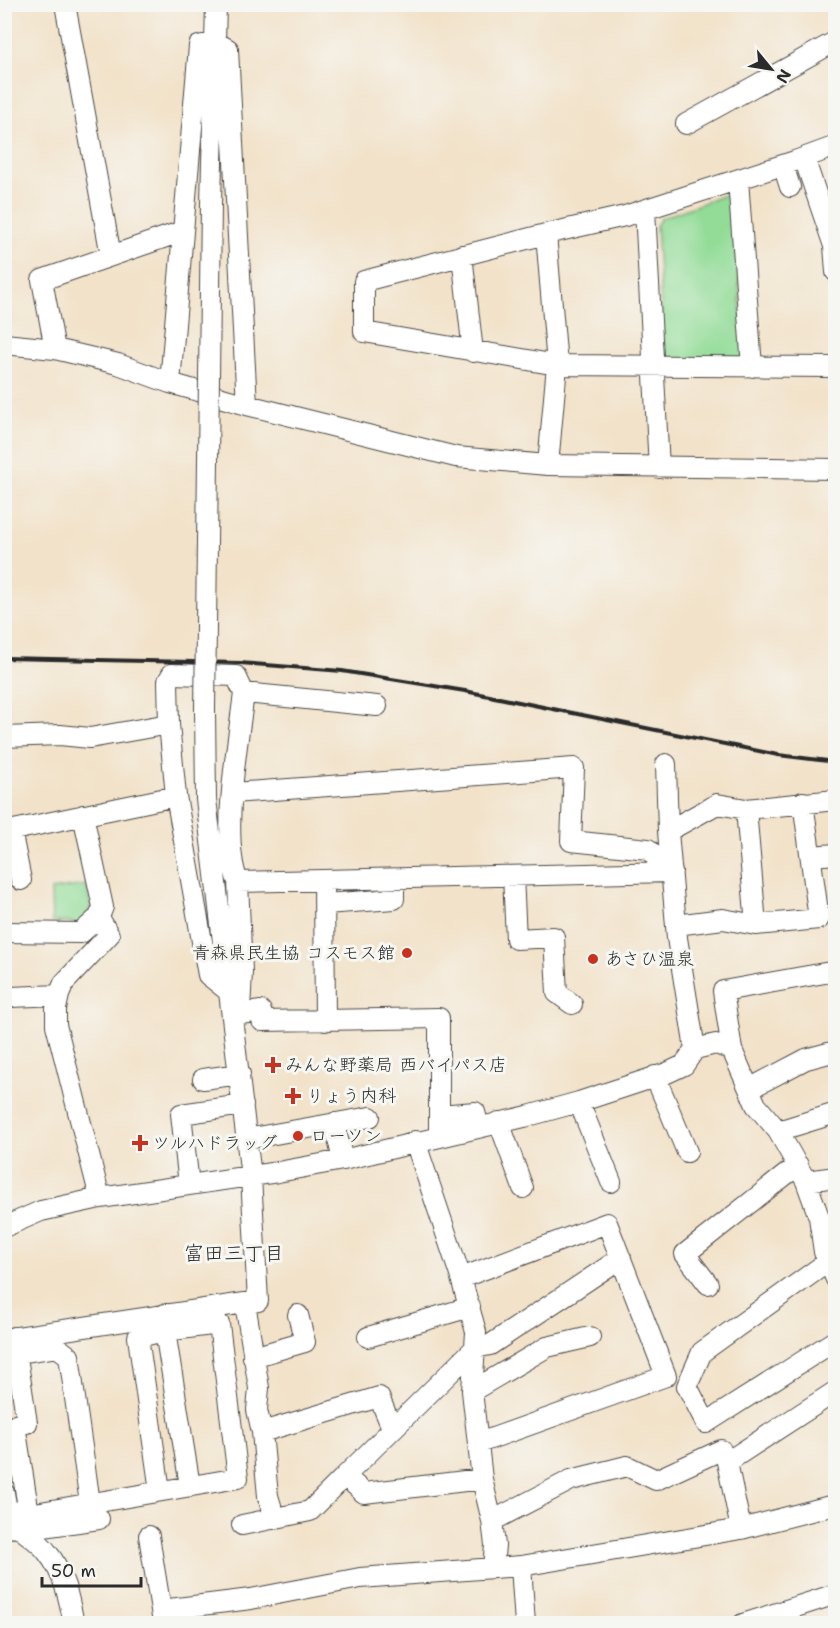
<svg xmlns="http://www.w3.org/2000/svg" width="840" height="1628" font-family="'Shantell Sans','Klee One',sans-serif">
	<style>
		.green { fill: #92dc97; stroke: #5e8461; stroke-width: 1.5 }
		.lines { fill: none; stroke-linecap: round; stroke-linejoin: round }
		.minor-casing { stroke: #494643; stroke-width: 22 }
		.minor { stroke: #fff; stroke-width: 20 }
		.rail { stroke: #2b2b2b; stroke-width: 4 }
		.minor-bridge-casing { stroke: #494643; stroke-width: 22; stroke-linecap: butt }
		.minor-bridge { stroke: #fff; stroke-width: 20 }
		.poi-dot { fill: #c8321e; stroke: #f6f6f2; stroke-width: 2 }
		.labels { text-anchor: middle; stroke-width: 6; stroke-linejoin: round; paint-order: stroke }
		.poi-label { font-size: 18px; fill: #2b2b2b; stroke: #f6f6f2; text-anchor: start }
		.neighbourhood-label { font-size: 20px; fill: #2b2b2b; stroke: #f6f6f2 }
	</style>
	<rect width="100%" height="100%" fill="#f6f6f2"/>
	<filter id="ink" filterUnits="userSpaceOnUse"><feTurbulence type="fractalNoise" baseFrequency=".0167" numOctaves="2"/><feDisplacementMap in="SourceGraphic" scale="12" xChannelSelector="R" yChannelSelector="G"/><feConvolveMatrix kernelMatrix="1 2 1 2 8 2 1 2 1" color-interpolation-filters="sRGB"/></filter>
	<filter id="wash" filterUnits="userSpaceOnUse"><feTurbulence type="fractalNoise" baseFrequency=".008" numOctaves="4" result="noise"/><feDisplacementMap in="SourceGraphic" scale="24" xChannelSelector="R" yChannelSelector="G"/><feGaussianBlur stdDeviation="1.35" result="paint"/><feColorMatrix in="noise" values="0 0 0 0 0 0 0 0 0 0 0 0 0 0 0 0 0 1.4 0 .05"/><feComposite in="paint" operator="in"/></filter>
	<g filter="url(#wash)">
		<rect width="100%" height="100%" fill="#f2e2c9"/>
		<path class="green" d="M725,195L733,200L744,354L737,362L672,361L664,353L656,226L661,218Z
			M86,885L91,906L82,923L52,922L51,890Z"/>
	</g>
	<g filter="url(#ink)">
		<g class="lines">
			<g class="minor-casing">
				<path id="minor" d="M65,4L111,256
					M686,124L836,41
					M836,146L795,161L625,216L546,234L364,281V332L557,365L836,367
					M804,158L834,246L836,245
					M783,165L790,187
					M738,180L752,367
					M645,210L659,468
					M546,234L557,365L548,465
					M834,246L836,272
					M462,255L473,352
					M4,344L55,349L118,364L170,383L247,405L456,457L548,465L836,469
					M55,349L42,280L183,231
					M209,378L211,203L216,4
					M170,383L199,46L215,42L228,49L247,405
					M169,724L168,681L172,674L236,676L244,693
					M4,737L60,735L90,738L169,724L176,796L208,975L228,991
					M666,764L668,831
					M233,793L574,768L571,841L648,849L672,872
					M746,809L756,925L819,919L803,802
					M11,830L21,880
					M4,832L176,796
					M811,856L836,854
					M513,876L516,939L554,937L557,993L572,1004
					M324,880L325,1021
					M238,882C220,836 238,744 244,693L377,706
					M325,904L394,899V879
					M99,917L109,935L64,983L59,995L56,1009V1025L100,1198
					M676,925L723,919L756,925
					M4,932L81,933L99,917L103,907L83,815
					M4,995L11,997L59,995
					M240,1010L242,972L238,882L672,872
					M240,1014L261,1011L262,1021L439,1018V1136
					M695,1049L677,938L668,831L717,804L746,809L836,800
					M732,1050L723,991L836,971
					M655,1076L687,1152
					M203,1079L240,1074
					M749,1089L806,1059L836,1051
					M579,1102L611,1182
					M439,1115L475,1112L479,1127
					M499,1122L523,1188
					M334,1123L343,1160
					M778,1131L836,1113
					M247,1139L370,1117
					M415,1141L461,1278L476,1332L472,1391L482,1479L492,1521L495,1545L493,1568
					M806,1181L836,1177
					M189,1185L181,1114L243,1105
					M4,1227L41,1211L100,1198L278,1172L343,1160L528,1116L579,1102L667,1073L684,1065L695,1049L716,1044L732,1050L756,1105L778,1131L806,1181L819,1217L824,1252L836,1279
					M829,1261L702,1352L687,1386L706,1423L836,1340
					M461,1278L607,1223L666,1376L479,1443
					M708,1284L685,1254L798,1165
					M245,1303L259,1388L257,1410L262,1432L379,1397L392,1428
					M14,1337L27,1423L15,1425L29,1514L238,1478L219,1324L165,1331V1314
					M368,1337L470,1307
					M4,1339L258,1301L251,1177L206,799L205,710
					M4,1355L57,1347L69,1356L90,1503
					M253,1357L305,1342L298,1315
					M472,1391L547,1347L590,1337
					M262,1432L268,1496L275,1519
					M482,1479L364,1493L345,1476L475,1348L490,1345L621,1258
					M160,1491L138,1337L165,1331L190,1486
					M4,1493L7,1510L29,1514
					M492,1521L571,1480L627,1466L656,1480L721,1450
					M242,1525L310,1511L345,1476
					M4,1528L18,1527C28,1535 40,1542 47,1552C64,1573 69,1598 74,1624
					M741,1529L834,1505
					M22,1530L99,1519
					M149,1536L161,1610
					M521,1566L741,1529L727,1462L836,1391
					M163,1624L161,1610L251,1599L360,1578L521,1566L525,1624
					M743,1624L836,1594"/>
			</g>
			<use href="#minor" class="minor"/>
			<path class="rail" d="M4,658L240,663L342,671L465,691L778,755L836,762"/>
			<g class="minor-bridge-casing">
				<path id="minor-bridge" d="M205,710L209,378"/>
			</g>
			<use href="#minor-bridge" class="minor-bridge"/>
		</g>
	</g>
	<g class="poi-dot">
		<circle cx="407" cy="953" r="6"/>
		<circle cx="593" cy="959" r="6"/>
		<path d="M270 1056h6v6h6v6h-6v6h-6v-6h-6v-6h6z"/>
		<path d="M290 1087h6v6h6v6h-6v6h-6v-6h-6v-6h6z"/>
		<circle cx="298" cy="1136" r="6"/>
		<path d="M137 1134h6v6h6v6h-6v6h-6v-6h-6v-6h6z"/>
	</g>
	<g class="labels">
		<g class="poi-label">
			<text x="395" y="959" text-anchor="end">青森県民生協 コスモス館</text>
			<text x="605" y="965">あさひ温泉</text>
			<text x="285" y="1071">みんな野薬局 西バイパス店</text>
			<text x="306" y="1102">りょう内科</text>
			<text x="310" y="1142">ローソン</text>
			<text x="152" y="1149">ツルハドラッグ</text>
		</g>
		<g class="neighbourhood-label">
			<text x="234" y="1260">富田三丁目</text>
		</g>
	</g>
	<rect width="840" height="1628" fill="none" stroke="#f6f6f2" stroke-width="24"/>
	<g transform="translate(771 69) rotate(120)" stroke="#f6f6f2" stroke-width="4.5" paint-order="stroke">
	<path d="M0-4.5L10 22L0 15L-10 22Z" fill="#2b2b2b"/>
	<text y="-9" font-size="16" font-weight="bold" text-anchor="middle" fill="#2b2b2b">N</text>
	</g>
	<path d="M42 1577v9h99v-9" fill="none" stroke="#2b2b2b" stroke-width="3"/>
	<text x="51" y="1577" font-size="18" fill="#2b2b2b" stroke="#f6f6f2" stroke-width="4.5" paint-order="stroke">50 m</text>
</svg>
